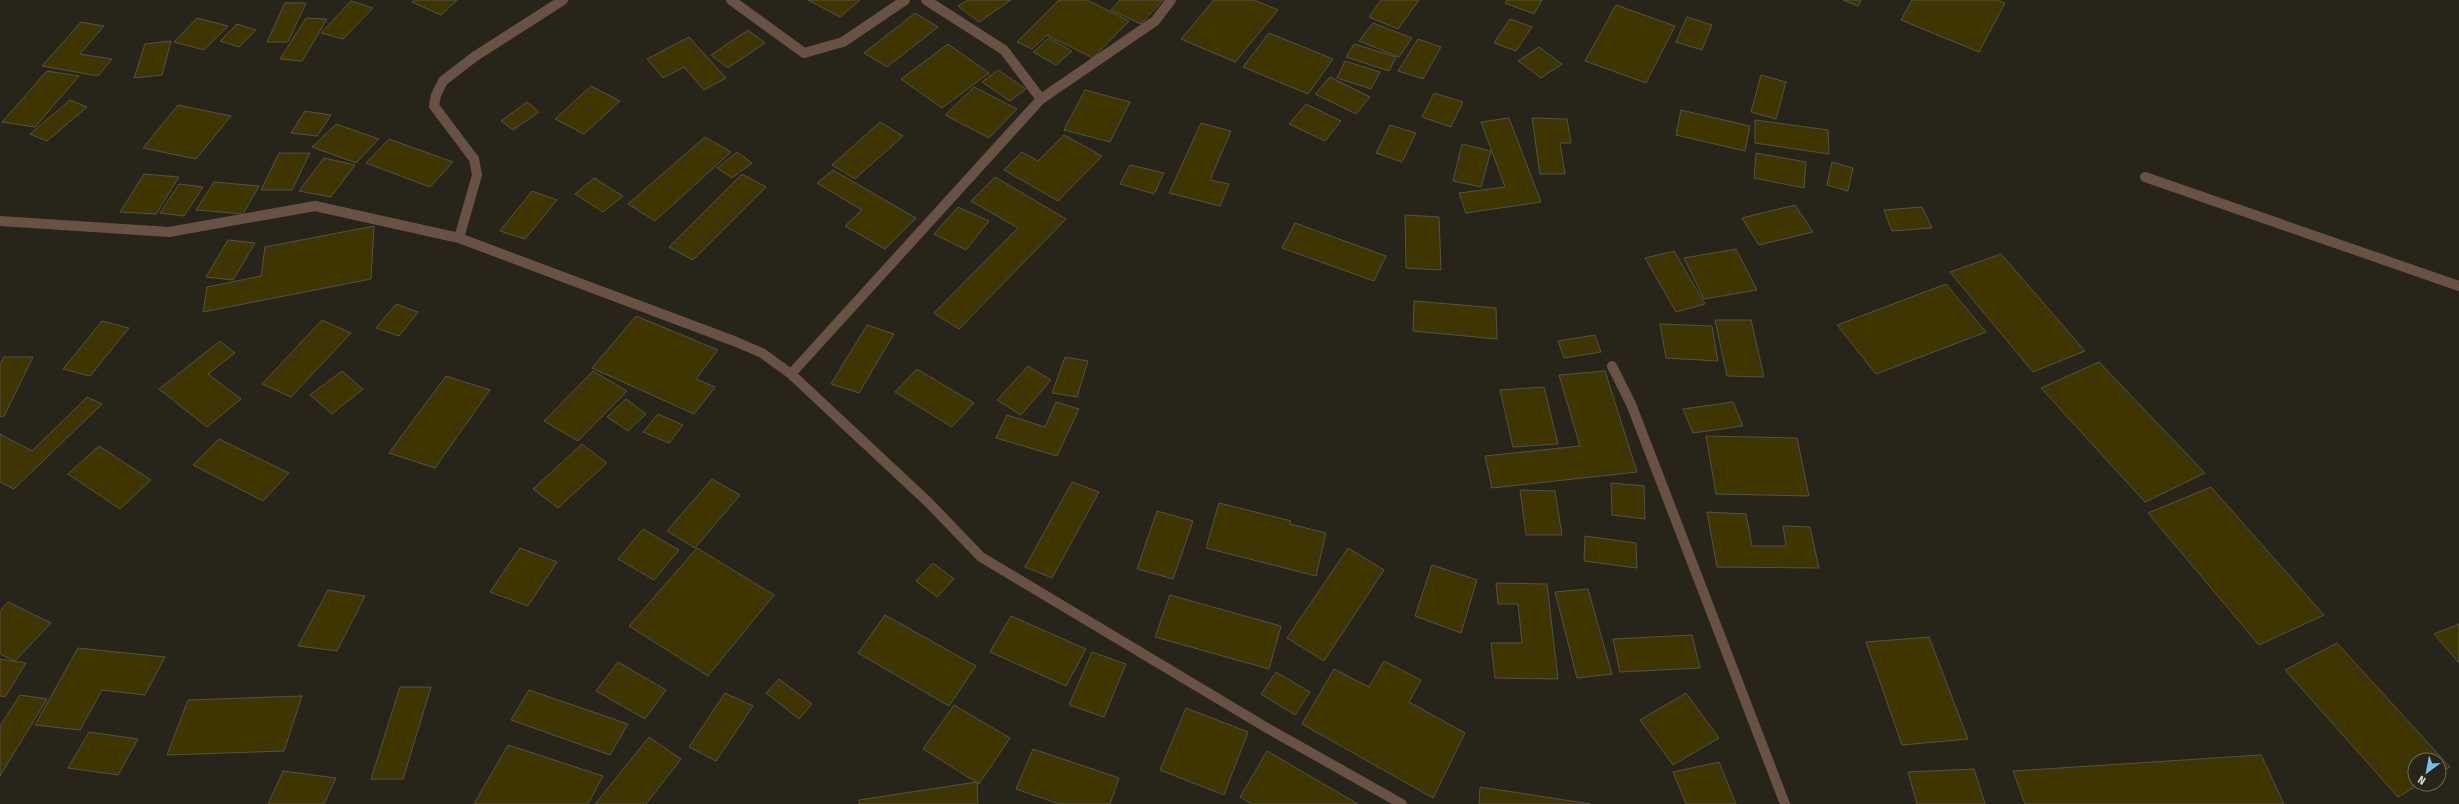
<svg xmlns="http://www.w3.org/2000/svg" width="2459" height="804" font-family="'Fira Sans Condensed',sans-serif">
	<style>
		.building { fill: #3f3503; stroke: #555245 }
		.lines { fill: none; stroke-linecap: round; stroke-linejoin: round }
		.minor { stroke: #695146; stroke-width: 10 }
	</style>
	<rect width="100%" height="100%" fill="#272419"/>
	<path class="building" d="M414,0H457L441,15L412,2Z
		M808,0H860L840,17Z
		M968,0H1011L979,22L958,6Z
		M1059,0H1087L1129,21L1093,58L1047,35L1032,49L1017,42Z
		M1120,0H1163L1141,24L1111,10Z
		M1214,0H1254L1278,10L1235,62L1181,39Z
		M1381,0H1419L1398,29L1369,17Z
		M1507,0H1542L1534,14L1505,3Z
		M1843,0H1861L1858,6Z
		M1912,0H1997L2005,3L1979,52L1901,20Z
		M351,1L373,8L343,39L321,33Z
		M285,3H306L288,42H267Z
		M1616,5L1675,26L1646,83L1585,61Z
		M915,13L938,27L887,67L864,53Z
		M1687,17L1712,25L1702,50L1676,42Z
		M197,18L228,26L204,50L174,42Z
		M306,18L327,19L302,61L280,59Z
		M1510,19L1532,27L1516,51L1494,43Z
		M81,22L104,26L80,54L112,59L98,76L42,66Z
		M1373,23L1412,38L1399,57L1359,41Z
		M237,24L256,30L239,47L220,41Z
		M748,30L765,43L728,68L711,55Z
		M1269,33L1333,59L1308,94L1243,67Z
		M689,37L726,78L704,90L684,67L663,78L647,59Z
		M1049,38L1072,51L1056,65L1033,52Z
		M1418,39L1441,47L1423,79L1398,71Z
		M171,41L162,75L134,78L145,44Z
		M948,44L989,73L942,108L901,79Z
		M1354,44L1396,57L1389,71L1346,57Z
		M1539,47L1562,64L1541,78L1518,61Z
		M1345,61L1380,72L1371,89L1337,78Z
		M998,70L1026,89L1010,101L982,82Z
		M47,71L79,76L35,127L2,122Z
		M1761,75L1786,82L1776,119L1751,112Z
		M1330,77L1370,97L1356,114L1315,94Z
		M591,86L620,101L584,134L555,119Z
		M974,87L1017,109L989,138L945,115Z
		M1085,90L1130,102L1110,142L1064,130Z
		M1434,93L1463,102L1451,127L1422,117Z
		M70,100L87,107L47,141L30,134Z
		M527,102L539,112L513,130L501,121Z
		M1306,104L1341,121L1325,141L1289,124Z
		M178,105L231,116L196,159L143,148Z
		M1681,110L1750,126L1745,151L1676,135Z
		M305,111L331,115L317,136L291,133Z
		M1509,118L1541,202L1466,213L1459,193L1505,187L1481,122Z
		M1532,118L1567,119L1571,143H1560L1565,174H1540Z
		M1755,120L1828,130L1829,154L1755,143Z
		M880,122L903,136L855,179L832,165Z
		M1201,123L1231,131L1210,180L1229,184L1220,206L1169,193Z
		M336,124L379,139L356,163L312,147Z
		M1390,125L1416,133L1402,162L1376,153Z
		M1064,135L1102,156L1058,201L1004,170L1022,152L1038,161Z
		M705,137L731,152L655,221L628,204Z
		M389,139L453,162L430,187L366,163Z
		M1462,144L1491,151L1481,187L1453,181Z
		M737,152L752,163L732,178L717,168Z
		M279,153H310L292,190H261Z
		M1756,153L1806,162L1804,188L1754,178Z
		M324,158L355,165L331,197L299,191Z
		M1832,162L1853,168L1848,191L1827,185Z
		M1130,165L1164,173L1154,194L1120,184Z
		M833,170L916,218L885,249L845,226L862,210L817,183Z
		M144,174L179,177L156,214L120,212Z
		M742,174L766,187L693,260L669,247Z
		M995,177L1066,219L959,329L934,313L1018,228L971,201Z
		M594,178L623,196L603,212L575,194Z
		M214,182L259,186L243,214L196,210Z
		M179,184L203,187L184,216L160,213Z
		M532,191L557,200L525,239L500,231Z
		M1795,205L1813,232L1759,245L1742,218Z
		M958,207L989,221L966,250L934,234Z
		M1922,207L1932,228L1892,231L1884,210Z
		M1405,215L1439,217L1441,270L1406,268Z
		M1295,223L1386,256L1374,281L1282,248Z
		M374,226L371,279L203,312L207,287L261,276L265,247Z
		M228,240L255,243L233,280L206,277Z
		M1736,249L1757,290L1704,299L1684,258Z
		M1674,251L1705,304L1676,312L1645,258Z
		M2001,254L2085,351L2033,372L1950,272Z
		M1946,284L1986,332L1876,374L1837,325Z
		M1414,301L1496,308L1497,339L1413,331Z
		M396,304L418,312L399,336L376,328Z
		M636,316L718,350L696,379L715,387L694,414L592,368Z
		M322,320L351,333L291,397L262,384Z
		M1715,320H1751L1764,377L1727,376Z
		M102,321L129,328L90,376L63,369Z
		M1660,324L1712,326L1718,361L1666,358Z
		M867,325L894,334L859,393L831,384Z
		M1595,335L1601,352L1564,358L1558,341Z
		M220,341L235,353L208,374L241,399L207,427L159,389Z
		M4,357H33L4,416L0,417V364Z
		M1065,357L1088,361L1077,397L1052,393Z
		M2099,362L2205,473L2145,502L2041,388Z
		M1028,366L1051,380L1021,415L997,400Z
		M917,369L974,403L952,427L895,392Z
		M342,371L363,389L332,414L310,395Z
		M593,371L627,391L578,441L544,421Z
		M1605,371L1637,472L1492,488L1485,456L1580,446L1559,375Z
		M446,376L490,390L435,468L389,453Z
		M1544,387L1558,444L1513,447L1500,390Z
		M87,397L102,404L14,489L0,482V434L32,451Z
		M626,399L646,414L628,431L607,417Z
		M1056,402L1079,409L1057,456L996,438L1007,415L1045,427Z
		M1733,402L1743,426L1693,433L1683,409Z
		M658,414L683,425L669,443L643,432Z
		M1706,436L1797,438L1809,496L1716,494Z
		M219,439L289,473L263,501L193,465Z
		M582,444L607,463L558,508L533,489Z
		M99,446L151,480L120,509L68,474Z
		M712,479L740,495L695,548L667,531Z
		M1072,482L1099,492L1052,578L1025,567Z
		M1611,483L1644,486L1645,519L1612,515Z
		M2211,487L2324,615L2259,645L2148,513Z
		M1520,490L1555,491L1562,535H1526Z
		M1219,503L1291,521L1290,524L1326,533L1316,576L1206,548Z
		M1157,511L1193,521L1173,579L1137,569Z
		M1707,512L1746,514L1752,546H1786L1783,526L1810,527L1819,568L1717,567Z
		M643,529L679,550L654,580L618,559Z
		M1585,536L1636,543L1637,568L1584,561Z
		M520,548L557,562L528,606L490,592Z
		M697,548L774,595L708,676L629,626Z
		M1348,548L1384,570L1324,661L1287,638Z
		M933,563L954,579L937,597L916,581Z
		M1432,565L1477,580L1461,633L1415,616Z
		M1496,583L1547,584L1558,679L1495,678L1491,643H1522L1518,604H1498Z
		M1588,589L1612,674L1577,678L1555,592Z
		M328,590L365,596L337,651L298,646Z
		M1170,595L1281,626L1269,669L1155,637Z
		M8,602L51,623L15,661L0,654V611Z
		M885,615L976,666L949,706L858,653Z
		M1011,616L1086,649L1066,686L990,652Z
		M2459,624V663L2434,634Z
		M1692,635L1700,668L1620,672L1613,639Z
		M1929,637L1968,739L1902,745L1866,642Z
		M2337,643L2450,767L2439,773V760H2415V784H2420L2398,797L2285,670Z
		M78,648L165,657L145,695L102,690L80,730L35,725Z
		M1092,652L1126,664L1104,717L1069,705Z
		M0,659L26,663L5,697L0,696Z
		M1384,661L1421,680L1409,702L1465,733L1433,798L1302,724L1334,669L1369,687Z
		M618,662L666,690L645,719L596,691Z
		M1276,672L1310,692L1295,715L1261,694Z
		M779,679L812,704L799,719L766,693Z
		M400,687H431L403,779H371Z
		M529,690L628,724L610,755L511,720Z
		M725,693L753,706L716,761L689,747Z
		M1686,693L1719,738L1673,765L1640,720Z
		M20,695L47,699L0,776V726Z
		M302,696L284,751L167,755L188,700Z
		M954,705L1010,738L979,784L923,749Z
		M1186,708L1248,732L1224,795L1160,770Z
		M89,732L138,739L118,775L68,768Z
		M649,737L681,759L646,804H595Z
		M508,745L603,776L588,804H474Z
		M1033,749L1119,778L1110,804H1059L1016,789Z
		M1267,751L1358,804H1251L1240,797Z
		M2261,755L2284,804H2025L2013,771Z
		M1719,762L1736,804H1686L1673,772Z
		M1974,769L1985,804H1917L1908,772Z
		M283,771L336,778L324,804H268Z
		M977,782L978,804H859V800Z
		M1480,787L1591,804H1479Z"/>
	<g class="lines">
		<path class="minor" d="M731,0L804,53L843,42L905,0
			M926,0L1004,50L1041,99
			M2145,177L2459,286
			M0,221L169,232L315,206L459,238L734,341L762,353L791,374L928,502L981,557L1267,728L1402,804
			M459,238L477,175L474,159L434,106L436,95L443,81L474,57L563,0
			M1612,366L1631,404L1785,804
			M791,374L1041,99L1155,21L1171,0"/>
	</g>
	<g transform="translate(2427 772) rotate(212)"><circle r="19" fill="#272419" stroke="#6e6c62"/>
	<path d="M0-3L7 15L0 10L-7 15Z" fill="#71c1f5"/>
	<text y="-6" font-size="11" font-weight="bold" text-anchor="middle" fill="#d9d7d0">N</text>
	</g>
</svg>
